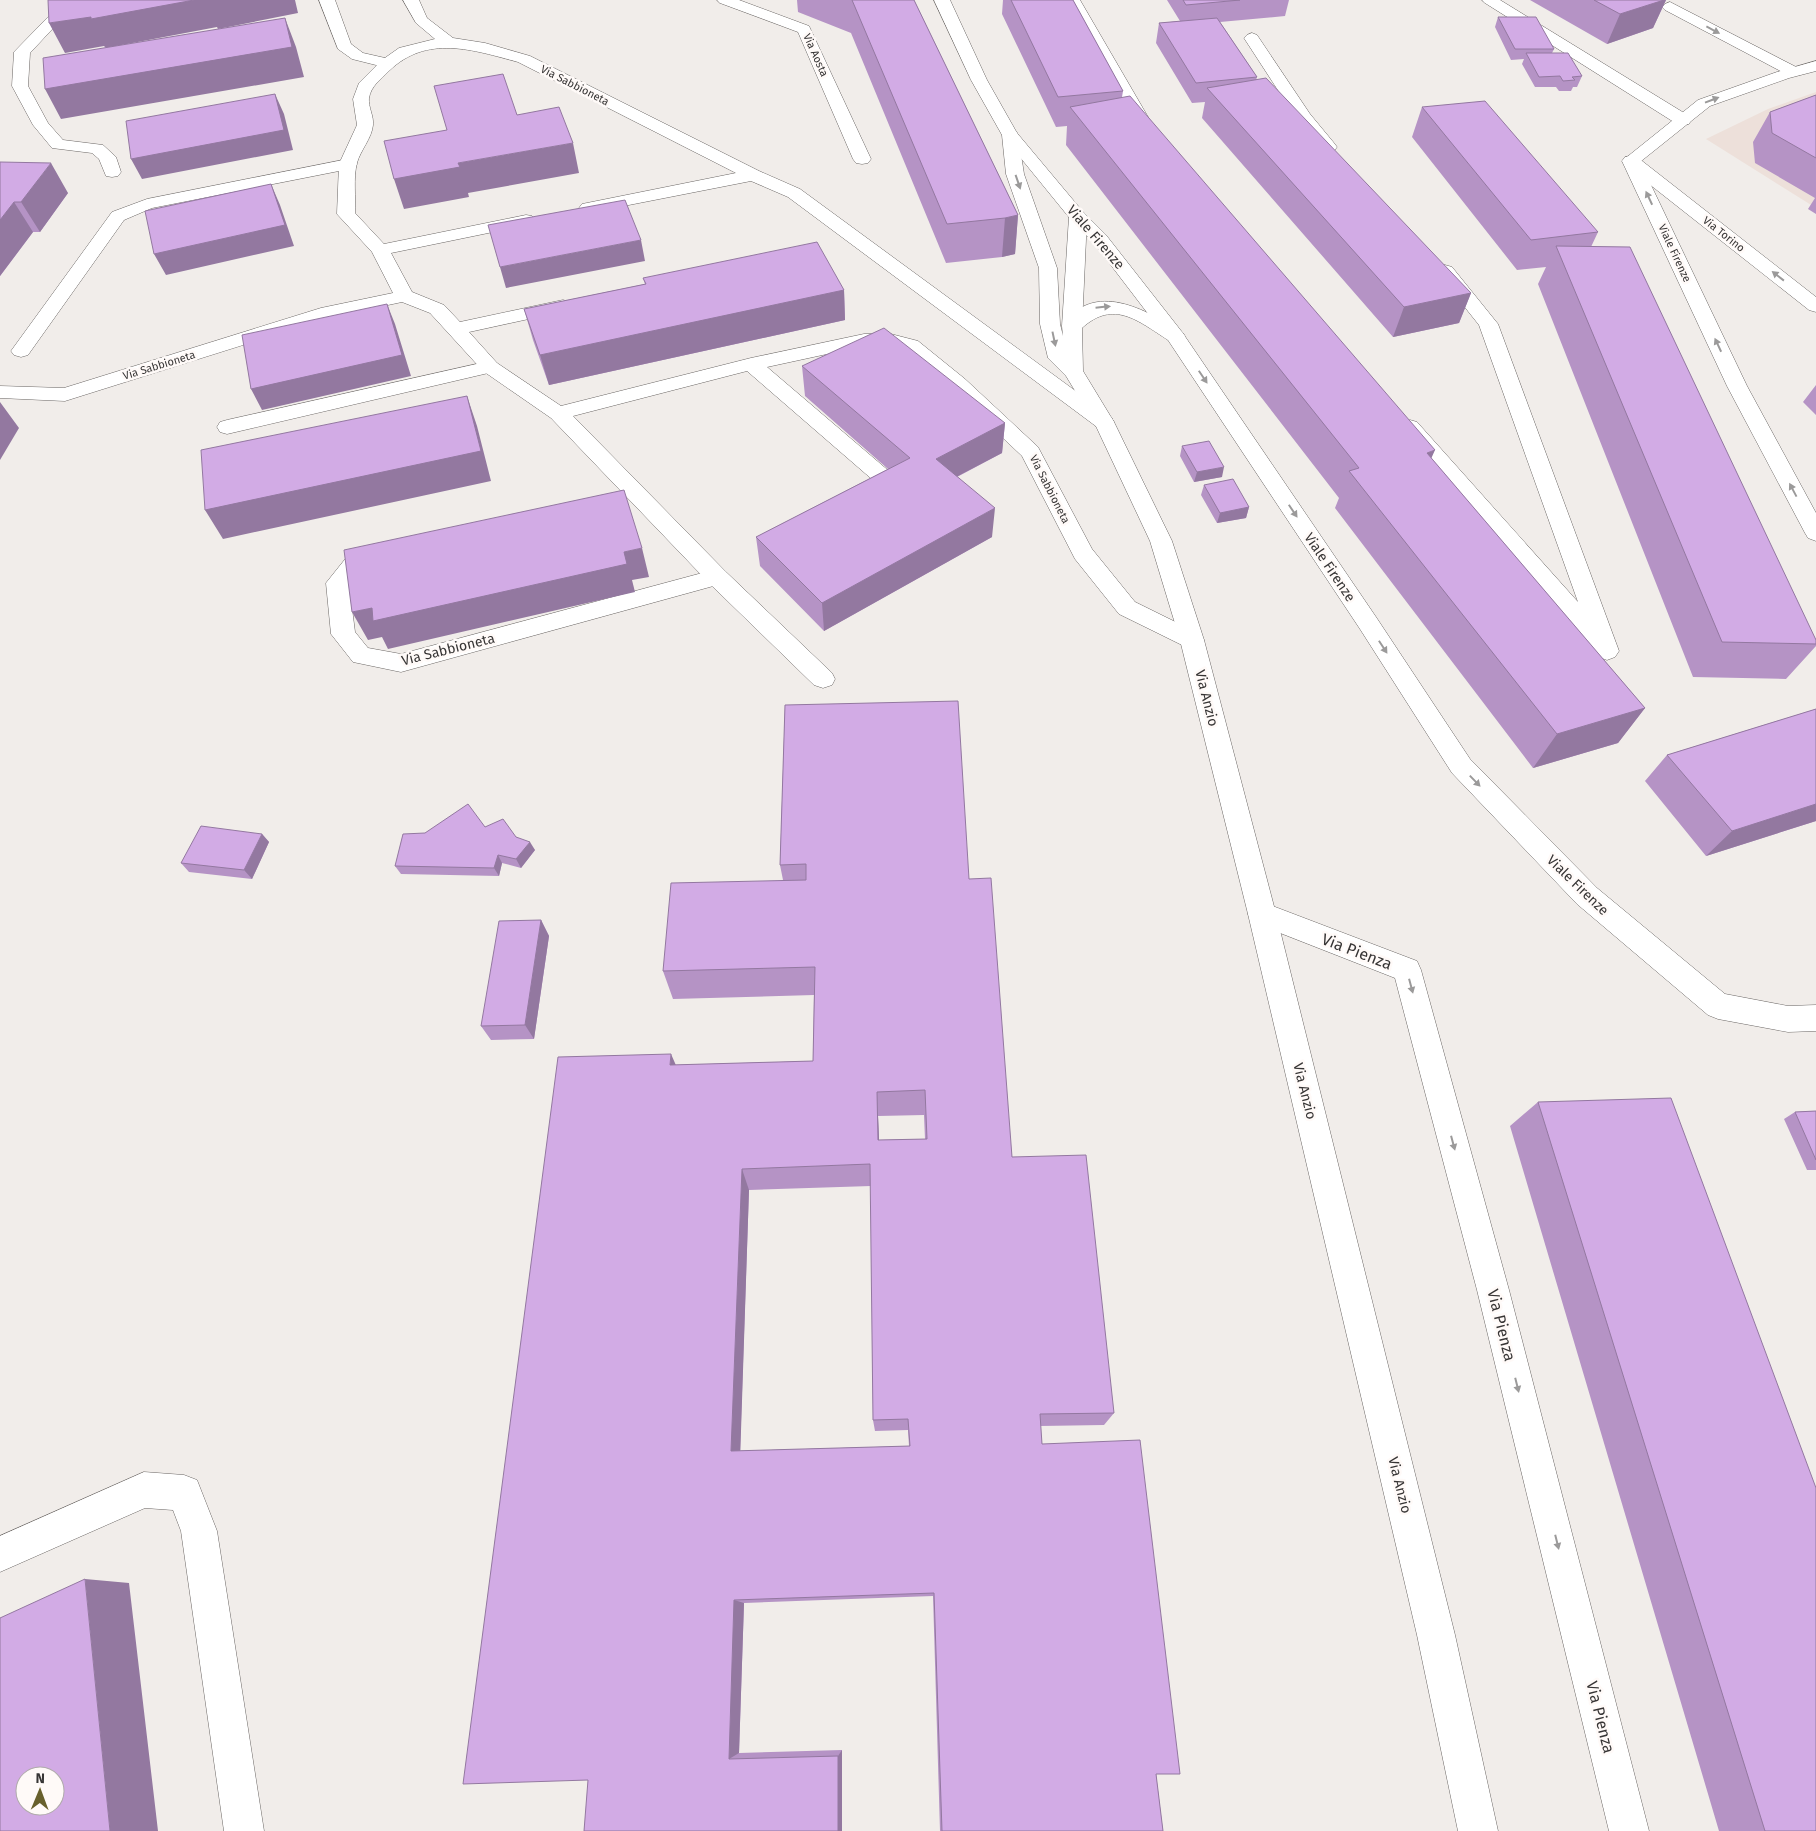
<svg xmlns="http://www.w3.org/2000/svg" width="1816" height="1831" font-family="'Fira Sans',sans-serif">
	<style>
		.built { fill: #ede0da }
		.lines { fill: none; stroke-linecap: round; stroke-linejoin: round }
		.service-casing { stroke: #6b6765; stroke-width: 1 }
		.minor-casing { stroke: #6b6765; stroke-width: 1 }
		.tertiary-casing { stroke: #6b6765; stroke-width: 1 }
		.secondary-casing { stroke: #6b6765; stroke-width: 1 }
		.service { fill: #fff; fill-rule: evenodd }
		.minor { fill: #fff; fill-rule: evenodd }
		.tertiary { fill: #fff; fill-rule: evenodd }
		.secondary { fill: #fff; fill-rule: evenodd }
		.wall { fill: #b593c5; fill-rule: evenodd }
		.shaded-wall { fill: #9378a0 }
		.building { fill: #d2abe5; stroke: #9378a0; fill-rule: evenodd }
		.oneway { fill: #9b9a9a }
		.labels { text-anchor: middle; stroke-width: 5; stroke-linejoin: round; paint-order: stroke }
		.far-street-label { font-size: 11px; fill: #373535; stroke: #fffaf8 }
		.street-label { font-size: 14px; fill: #373535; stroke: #fffaf8 }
		.near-street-label { font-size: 16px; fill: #373535; stroke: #fffaf8 }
	</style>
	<rect width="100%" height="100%" fill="#f1edea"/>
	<path class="built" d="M1816,92V208L1706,139L1768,109Z"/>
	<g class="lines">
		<g class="service-casing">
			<path id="service" d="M111,0H148L145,3L140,5L86,13L58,23L30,53L28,86L48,123L63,140L103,145L116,157L121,172L118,176L112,177L106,176L99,159L92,153L52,148L33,125L12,86L14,52L48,17L78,6Z
				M319,0H335L351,44L363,53L394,60L396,63L394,66L388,68L352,59L338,49Z
				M348,159L354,160L357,164L354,168L152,208L124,220L28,355L21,357L14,355L11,351L112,212L147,199Z
				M490,361L497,363L500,367L497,371L227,434L220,432L217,427L220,422L227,420Z
				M380,549L388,551L391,557L388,563L362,570L349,585L355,632L368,648L401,654L717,569L725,571L728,577L725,583L717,585L401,672L353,662L331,634L326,583L346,558Z
				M144,1472L184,1475L197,1480L217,1531L264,1831H224L181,1531L173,1510L145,1508L0,1572V1536Z"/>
		</g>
		<g class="minor-casing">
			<path id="minor" d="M403,0H419L427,18L453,38L485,43L530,56L759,171L800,189L1111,417L1114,422L1111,427L1104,429L1097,427L788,197L751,181L588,213L582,212L579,208L582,204L736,173L518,62C473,50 427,34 389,71C381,79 371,86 369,98C368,107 374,116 373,125C372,138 360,151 357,163C353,178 356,198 355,213L384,244L526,215L532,216L535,220L532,224L391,253L412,292L444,305L460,322L563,300L570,302L573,306L570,310L469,332L497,363L561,406L751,358L864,334L887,333L918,341L965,379L1038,447L1092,549L1135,602L1200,634L1204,640L1200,646L1192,649L1184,646L1119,614L1075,559L1022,456L951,389L904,349L887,345L864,346L767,367L897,478L900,483C893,494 872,502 859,498L856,493L859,488L874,481L747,371L573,416L725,571L832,673L835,679L832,685L823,688L814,685L709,583L551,418L483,371L430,313L402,302L332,317L65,401L0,398V386L64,388L321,308L393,293L372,252L337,214L339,164L357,125L353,99L359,83L382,60L399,48L435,39L416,23Z
				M717,0H739L809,26L871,159L868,163L862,164L856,163L853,159L798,32L720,3Z
				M1064,0H1080L1155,129L1153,133H1141L1139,129Z
				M1482,0H1500L1689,116L1691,120L1689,124H1677L1485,3Z
				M1670,2L1800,69L1802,72L1800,75H1788L1665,10L1662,7L1665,4Z
				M1252,33L1257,35L1310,114L1334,143L1337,147L1334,151H1322L1298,121L1244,38L1247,35Z
				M1631,156L1637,157L1816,297V312L1809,310L1625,165L1622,161L1625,157Z
				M1078,212L1084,213L1087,217L1082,326L1079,330L1072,332L1065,330L1062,326L1069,217L1072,213Z
				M1445,265L1452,267L1498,324L1619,651L1615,657L1607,660L1599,657L1400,427L1403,422L1410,420L1417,422L1578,602L1479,325L1436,271L1438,267Z
				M1262,902L1417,961L1421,970L1509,1290L1649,1831H1609L1477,1290L1395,978L1252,922L1248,914L1252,906Z"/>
		</g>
		<g class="tertiary-casing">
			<path id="tertiary" d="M1010,130L1016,131L1018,135L1024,174L1057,268L1060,324L1063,336L1062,326C1094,279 1146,310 1182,332L1185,336L1182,340L1175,342L1168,340C1138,321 1114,299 1082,328L1083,371L1114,422L1172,541L1204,640L1276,914L1455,1635L1498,1831H1458L1417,1635L1248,914L1180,640L1150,541L1094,422L1066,376L1048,358L1040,324L1039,268L1006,174L1002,135L1004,131Z"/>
		</g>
		<g class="secondary-casing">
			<path id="secondary" d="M934,0H950L987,80L1017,133L1084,213L1106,235L1182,332L1376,617L1470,759L1597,888L1725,994L1788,1006L1816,1005V1031L1788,1032L1718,1019L1708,1015L1577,904L1452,773L1360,629L1168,340L1094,243L1072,221L1002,135L971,80Z
				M1816,61V71L1789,78L1710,106L1640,162L1747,386L1816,513V541L1808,538L1805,533L1727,386L1622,161L1698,100L1777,72Z"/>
		</g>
		<use href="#service" class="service"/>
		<use href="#minor" class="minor"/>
		<use href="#tertiary" class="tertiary"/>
		<use href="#secondary" class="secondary"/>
	</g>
	<path class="wall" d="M797,0H914L1018,215L1015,254L1002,257L946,263L851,33L798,12Z
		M1003,0H1073L1123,91L1122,97L1645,708L1618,743L1533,768L1335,508L1339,498L1066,145L1067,126L1056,127L1002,14Z
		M1167,0H1289L1285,16L1220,22L1257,77L1256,80L1471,293L1459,323L1393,337L1202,118L1205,102L1192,103L1156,43L1159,23L1180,21Z
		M1530,0H1666L1653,28L1607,44Z
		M1498,17L1554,49L1552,53L1582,76L1577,87H1573L1571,91H1559L1556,87H1535L1522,64L1524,59L1511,60L1495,27Z
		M1816,95V214L1808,209L1815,198L1755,163L1753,142L1770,112Z
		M1422,107L1598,232L1591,247L1816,640V646L1786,679L1693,677L1538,284L1546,267L1517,270L1412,137Z
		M0,162L68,193L40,232H33L0,276Z
		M643,278L844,290L845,320L549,385L533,340L524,309L645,284Z
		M802,366L1005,423L1002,453L957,477L992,537L824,631L760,566L756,537L888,469L805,396Z
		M1816,385V415L1803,402Z
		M1182,446L1222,477L1194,482L1180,456Z
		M1204,485L1249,507L1246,518L1217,523L1201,495Z
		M785,705L969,879L1012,1157L1114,1413L1104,1425L1040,1426L1042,1444L1156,1774L1163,1831H940L933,1596L744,1603L739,1753L842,1750V1831H584L676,1065L813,1061L814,995L673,999L663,971L783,880L780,865ZM924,1115L925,1139L879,1140L878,1116ZM871,1186L873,1420L875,1431L908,1430L909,1446L740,1451L749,1190Z
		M1816,709V821L1706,856L1645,781L1667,755Z
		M485,827L516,837L535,850L521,868L502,863L499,876L401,874L395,866L425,833Z
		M262,834L269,842L252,879L189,872L181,863Z
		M541,920L549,936L534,1039L491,1040L481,1026Z
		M1538,1102L1816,1831H1719L1510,1126Z
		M1816,1111V1170H1807L1784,1119L1795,1112Z"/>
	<path class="shaded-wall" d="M194,0H295L298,13L218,29L217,27L106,48L104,46L65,53L49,23Z
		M1664,0H1666L1653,28L1607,44L1620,14Z
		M285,18L296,47L304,77L61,119L45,89Z
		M275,94L284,114L293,150L142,179L131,159Z
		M573,143L579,173L468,193L469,197L404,209L394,179L458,163Z
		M51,163L68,193L40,232L21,202Z
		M271,184L280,205L294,246L166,275L154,254Z
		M14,202L33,232L0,276V220Z
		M1018,215L1015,254L1002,257L1005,218Z
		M641,240L645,261L506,288L500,267Z
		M844,290L845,320L549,385L540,355Z
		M1471,293L1459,323L1393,337L1404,307Z
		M387,304L395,324L411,376L262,410L251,389Z
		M467,396L477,426L491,481L223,539L205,510Z
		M0,402L19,428L0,460Z
		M1005,423L1002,453L935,488L936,459Z
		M1435,450L1418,488L1427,453Z
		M1224,467L1222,477L1194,482L1197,472Z
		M1249,507L1246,518L1217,523L1220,513Z
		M995,508L992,537L824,631L822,603Z
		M642,548L649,577L632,580L635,592L388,649L382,637L368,640L352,612Z
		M1645,708L1618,743L1533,768L1557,734Z
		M1816,804V821L1706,856L1732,831Z
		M262,834L269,842L252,879L244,870Z
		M530,842L535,850L521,868L516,859Z
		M498,855L502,863L499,876L494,868Z
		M541,920L549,936L534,1039L525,1025Z
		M671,1054L682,1079L670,1065Z
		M877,1092L878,1116L880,1163L878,1140Z
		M742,1169L749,1190L740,1461L731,1451Z
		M85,1579L129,1583L158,1831H110Z
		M734,1600L744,1603L739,1753L729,1759Z
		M842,1750V1831H838V1756Z"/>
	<path class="building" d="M48,0H194L91,19V17L49,23Z
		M852,0H914L1018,215L1005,218L947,224Z
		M1011,0H1073L1123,91L1058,97Z
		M1183,0H1240L1186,5Z
		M1594,0H1664L1620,14Z
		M1498,17H1536L1554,49H1515Z
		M285,18L292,47L45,89L43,58Z
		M1217,18L1257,77L1196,83L1159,23Z
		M1526,53H1568L1582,76L1572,77L1575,80L1563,81L1560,76L1539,77Z
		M503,74L517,115L559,107L573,143L458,163L460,167L394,179L384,141L447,130L434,86Z
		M1266,78L1471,293L1404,307L1207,88Z
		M275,94L284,130L131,159L126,121Z
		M1816,95V158L1772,133L1770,112Z
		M1130,96L1435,450L1427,453L1645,708L1557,734L1349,471L1359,468L1070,107Z
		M1485,101L1598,232L1531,240L1422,107Z
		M0,162L51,163L21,202H14L0,220Z
		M271,184L285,225L154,254L145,211Z
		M625,200L641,240L500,267L488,225Z
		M817,242L844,290L540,355L524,309L646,284L643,278Z
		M1556,246L1630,247L1816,640V644L1722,642Z
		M387,304L402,355L251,389L242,335Z
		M884,328L1005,423L936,459L995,508L822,603L756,537L910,458L802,366Z
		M467,396L481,451L205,510L201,450Z
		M1209,441L1224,467L1197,472L1182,446Z
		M1233,479L1249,507L1220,513L1204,485Z
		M624,490L642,548L624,552L627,564L373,621L372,608L352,612L344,550Z
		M958,701L969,879L991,878L1012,1157L1086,1155L1114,1413L1040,1414L1042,1444L1140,1440L1180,1774H1156L1163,1831H942L934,1593L734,1600L729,1759L838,1756V1831H584L588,1780L463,1784L558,1057L671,1054L670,1065L813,1061L815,967L663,971L671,883L806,880V864L780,865L785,705ZM925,1090L927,1139L878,1140L877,1092ZM870,1164L873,1420L908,1419L910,1446L731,1451L742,1169Z
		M1816,709V804L1732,831L1667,755Z
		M468,804L485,827L503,819L516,837L530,842L516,859L498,855L494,868L395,866L403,834L425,833Z
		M201,826L262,834L244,870L181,863Z
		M541,920L525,1025L481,1026L499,921Z
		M1671,1098L1816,1488V1831H1765L1538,1102Z
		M1816,1111V1160L1795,1112Z
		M85,1579L110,1831H0V1618ZM25,1776H55V1806H25Z"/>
	<defs><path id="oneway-solid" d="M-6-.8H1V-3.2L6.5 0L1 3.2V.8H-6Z" transform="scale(1.25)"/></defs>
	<g class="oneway">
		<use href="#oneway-solid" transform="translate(1713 30) rotate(28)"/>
		<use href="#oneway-solid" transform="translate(1712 100) rotate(-21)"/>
		<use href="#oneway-solid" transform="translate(1018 182) rotate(71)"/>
		<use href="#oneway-solid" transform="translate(1649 198) rotate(-115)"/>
		<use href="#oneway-solid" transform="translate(1778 276) rotate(-142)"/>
		<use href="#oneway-solid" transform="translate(1103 307) rotate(-6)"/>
		<use href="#oneway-solid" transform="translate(1054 339) rotate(78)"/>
		<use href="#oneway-solid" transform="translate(1718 345) rotate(-115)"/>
		<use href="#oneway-solid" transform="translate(1203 377) rotate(56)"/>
		<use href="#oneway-solid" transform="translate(1793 490) rotate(-118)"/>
		<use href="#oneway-solid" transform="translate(1293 511) rotate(56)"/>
		<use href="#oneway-solid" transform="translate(1383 647) rotate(57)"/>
		<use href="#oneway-solid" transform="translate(1475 781) rotate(46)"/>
		<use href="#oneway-solid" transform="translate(1411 986) rotate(75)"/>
		<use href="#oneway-solid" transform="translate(1453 1143) rotate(75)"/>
		<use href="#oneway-solid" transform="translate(1517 1385) rotate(76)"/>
		<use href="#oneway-solid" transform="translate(1557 1542) rotate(76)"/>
	</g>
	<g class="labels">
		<g class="far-street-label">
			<text transform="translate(816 55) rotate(66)" y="4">Via Aosta</text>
			<text transform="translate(575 85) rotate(27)" y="4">Via Sabbioneta</text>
			<text transform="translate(1724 234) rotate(38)" y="4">Via Torino</text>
			<text transform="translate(1675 253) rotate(65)" y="4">Viale Firenze</text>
			<text transform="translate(159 365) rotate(-17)" y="4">Via Sabbioneta</text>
			<text transform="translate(1050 489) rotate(63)" y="4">Via Sabbioneta</text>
		</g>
		<g class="street-label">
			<text transform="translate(1096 237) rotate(49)" y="5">Viale Firenze</text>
			<text transform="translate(1330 567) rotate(56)" y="5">Viale Firenze</text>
			<text transform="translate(448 649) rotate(-14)" y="5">Via Sabbioneta</text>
			<text transform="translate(1207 698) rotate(76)" y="5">Via Anzio</text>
			<text transform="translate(1578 885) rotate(44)" y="5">Viale Firenze</text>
			<text transform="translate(1305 1091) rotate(76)" y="5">Via Anzio</text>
			<text transform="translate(1400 1485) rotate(76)" y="5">Via Anzio</text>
		</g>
		<g class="near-street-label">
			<text transform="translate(1357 951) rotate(21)" y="6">Via Pienza</text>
			<text transform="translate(1502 1325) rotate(76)" y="6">Via Pienza</text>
			<text transform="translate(1601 1717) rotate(76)" y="6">Via Pienza</text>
		</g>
	</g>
	<g transform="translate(40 1791) rotate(1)"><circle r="24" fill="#fffaf8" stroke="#afabaa"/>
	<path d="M0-4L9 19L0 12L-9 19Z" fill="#68602d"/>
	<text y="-8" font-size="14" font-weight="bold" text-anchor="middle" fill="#373535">N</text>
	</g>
</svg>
